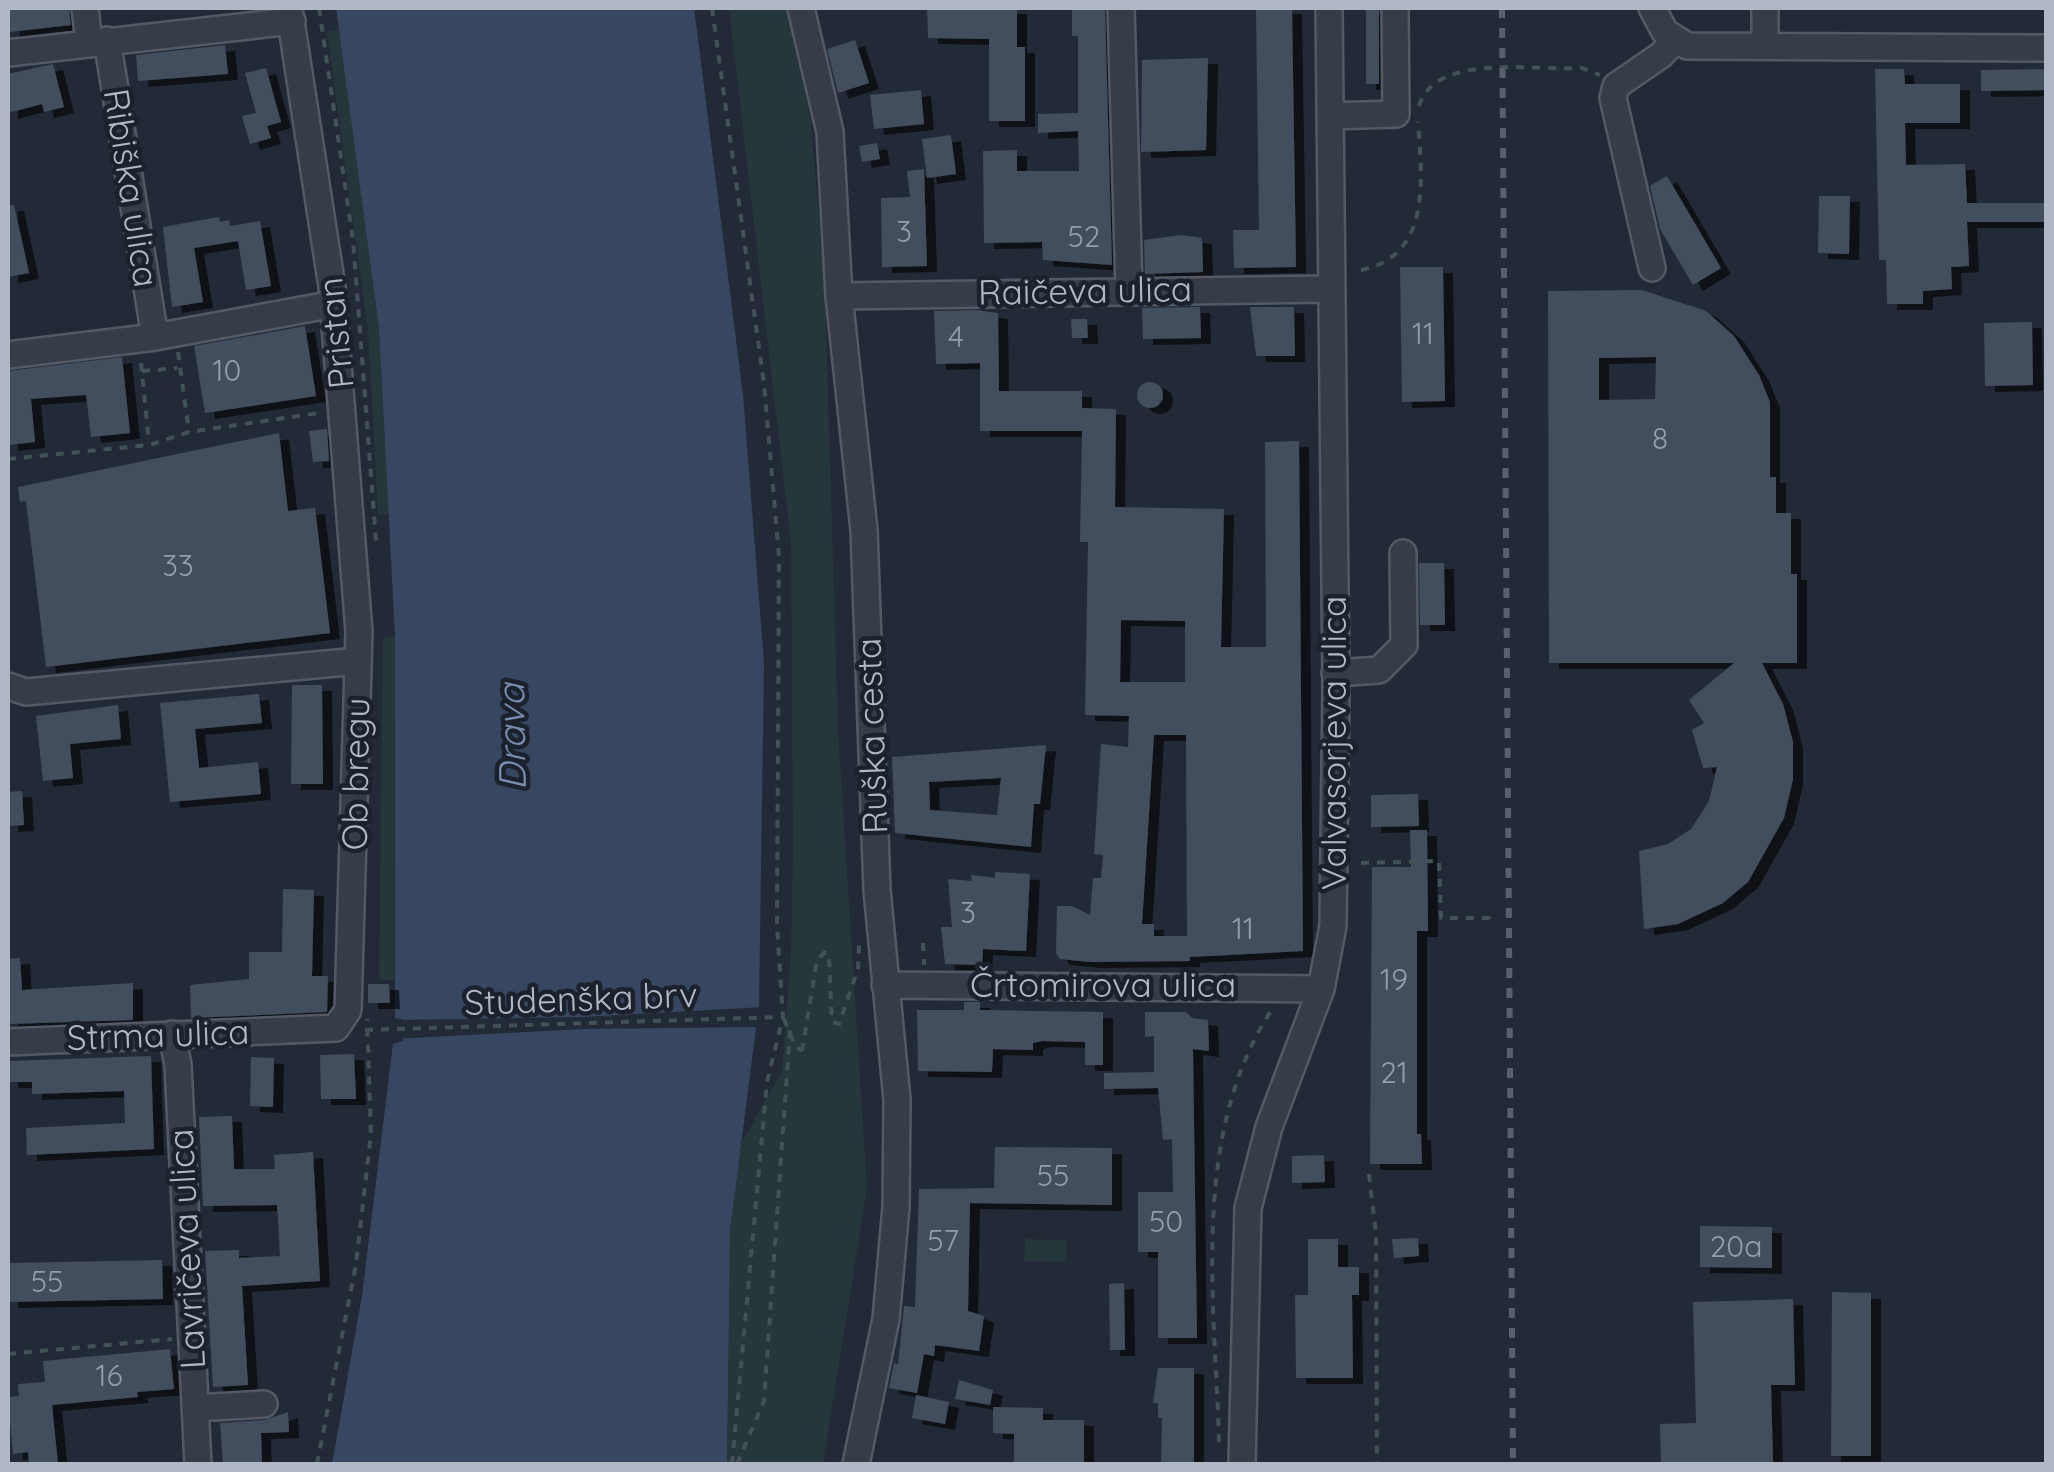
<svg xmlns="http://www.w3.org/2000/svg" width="2054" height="1472" font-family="Quicksand,sans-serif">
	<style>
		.green { fill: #25373a }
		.water { fill: #384761 }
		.pier { fill: #222a38 }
		.building { fill: #434d5d; fill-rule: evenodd; filter: url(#shadow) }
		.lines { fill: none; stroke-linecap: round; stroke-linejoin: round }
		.minor-casing { stroke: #535a66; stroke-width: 30 }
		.path { stroke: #425256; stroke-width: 4; stroke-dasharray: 8 8; stroke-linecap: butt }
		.minor { stroke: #363c48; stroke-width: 25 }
		.rail { stroke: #58606f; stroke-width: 6; stroke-dasharray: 10 10; stroke-linecap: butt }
		.labels { text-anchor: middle; stroke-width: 9; stroke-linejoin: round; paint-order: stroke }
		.number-label { font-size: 30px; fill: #959cab }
		.street-label { font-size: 35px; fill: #b0b7c5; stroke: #1b212d }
		.water-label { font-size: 38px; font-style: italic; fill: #7a8cab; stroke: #1b212d }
	</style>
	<defs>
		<filter id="shadow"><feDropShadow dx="10" dy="6" stdDeviation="0" flood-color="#0009"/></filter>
	</defs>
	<rect width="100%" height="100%" fill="#222a38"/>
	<path class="green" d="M729,8H786L811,121L825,293L838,731L867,1188L823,1464H727L730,1231L741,1144L782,1071L791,953L793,846L791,542Z
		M339,29L379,328L389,514L378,515L368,330L327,32Z
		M395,636L394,980H379L383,637Z
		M1025,1239L1066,1240V1262L1024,1261Z"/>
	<path class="water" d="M336,8H694L743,395L764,663L759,1004L730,1231L727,1464H332L362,1296L393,1044L403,1041L402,1019L395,1018V636L379,328Z"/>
	<path class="pier" d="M763,1007L761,1027L582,1029L393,1039L398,1038V1023L390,1020L582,1017Z"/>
	<path class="building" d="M8,8H69L71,25L10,32Z
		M927,8H1017V47H1025V121H989V39L928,38Z
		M1072,8H1105L1112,265L1043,260L1042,242L984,243L983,151L1017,150V171H1079L1078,131L1038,133V114L1078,113V36H1072Z
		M1256,8H1292L1296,267L1234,268L1233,230H1259Z
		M1366,8H1379V84H1366Z
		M855,40L869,83L838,93L827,49Z
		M225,45L228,74L138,81L136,55Z
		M1208,58L1206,150L1141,152L1142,60Z
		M53,64L64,107L44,112L42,104L8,113V74Z
		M266,68L281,122L267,126L271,138L250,144L242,116L256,113L245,73Z
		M1875,69H1904L1905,84H1960V123H1905L1906,165L1965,164L1967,203H2046V222H1967L1969,266L1951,267L1952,289L1923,291V304H1887L1886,260H1879Z
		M2046,69V90L1981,91V70Z
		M921,90L924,124L874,129L870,95Z
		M951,135L956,174L927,178L922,139Z
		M877,143L880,159L862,162L859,146Z
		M924,169L927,266L882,267L881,198L910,197L907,171Z
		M1667,176L1721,268L1693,285L1660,229L1650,186Z
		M1819,196H1850L1849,254L1818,253Z
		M8,205H14L29,273L8,277Z
		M219,217L220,222L229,220L230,226L260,221L271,286L246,290L238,241L194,248L203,302L172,307L163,227Z
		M1181,235L1202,238L1203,272L1145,274L1144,240Z
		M1400,267H1443L1445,401L1402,402Z
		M1642,290L1706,311L1734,336L1759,375L1770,402V477H1776V513H1791V574H1797V663H1762L1783,704L1793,742V779L1784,818L1748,882L1723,903L1678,924L1644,929L1639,851L1668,844L1691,829L1709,801L1717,767L1703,768L1692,730L1704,723L1689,700L1734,663H1549L1548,291ZM1656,357L1655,399L1599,400V358Z
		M1200,307L1201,338L1143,339L1142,308Z
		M1250,307H1294L1295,356H1256Z
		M976,310L998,313L999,391H1082V408L1116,409L1115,507L1224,509L1221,647H1266L1265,442L1299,441L1303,951L1190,957V961L1090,962L1060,959L1056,953L1057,906H1072L1090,915L1093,878H1101L1103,855L1094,854L1101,744L1128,747L1129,716L1085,715L1088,542H1080L1082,431H980V363L936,364L934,311ZM1121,620L1185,621V682H1120ZM1154,735H1186L1187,936H1154V924H1142Z
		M1071,319H1087L1088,338H1072Z
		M2032,322L2033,385L1985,386L1984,323Z
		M305,326L316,396L205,413L194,346Z
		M122,357L130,433L91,437L86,395L31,399L35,442L8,445V371Z
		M1137 395a13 13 0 1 1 26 0a13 13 0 1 1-26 0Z
		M327,429L329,461L313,462L309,431Z
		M279,433L288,511L315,508L330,633L46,667L26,501L20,502L18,487Z
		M1419,563H1444L1445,625H1420Z
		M292,685H322L323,784H291Z
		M259,694L262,723L195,729L199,768L258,762L261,794L170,802L160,703Z
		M118,705L121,739L70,744L73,778L43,781L36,716Z
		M1046,745L1040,804H1034L1031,847L895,833L892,757ZM1001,778L997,815L930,810L929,782Z
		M22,791L24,825L8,826V792Z
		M1418,794L1419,826L1371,827V795Z
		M1410,830H1427L1428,931H1417V1134H1421L1422,1164H1370L1372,867H1411Z
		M995,872L1030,874L1026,951L983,949L982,965L945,964L941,927H952L948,879L972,881L971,875L995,878Z
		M283,889L314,890L312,976H328L327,1012L191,1018L190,985L249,979V952H282Z
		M20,958L22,990L133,983V1020L8,1024V959Z
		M368,984H389L390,1003H368Z
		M964,1002H980V1010L1103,1012V1065H1085V1042L1042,1041L1033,1043V1050L993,1049L992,1072L918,1071L917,1010H964Z
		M1145,1012H1186L1192,1018L1208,1020L1209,1051L1193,1049L1197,1338H1158V1252H1138V1192H1173L1172,1139L1163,1140L1158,1088L1104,1089V1073L1154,1072V1036L1145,1037Z
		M354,1054L356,1099H321L320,1055Z
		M151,1056L154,1149L27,1155L26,1128L125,1123L124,1091L32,1094V1082H8V1061Z
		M251,1057L274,1058L273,1107L250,1106Z
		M232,1116L234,1169H275L274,1155L313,1152L320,1281L242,1286L248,1385L213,1387L205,1251L239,1250V1258L280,1256L277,1205L203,1206L199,1117Z
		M995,1147L1112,1148V1205L970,1203L968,1311L984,1316L979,1351L935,1345L934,1356L924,1354L917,1393L889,1388L894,1363L898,1364L904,1306L915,1307L919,1189L994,1188Z
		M1324,1155L1325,1182L1292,1183V1156Z
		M1700,1226L1772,1227V1268L1700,1267Z
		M1418,1238L1419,1256L1394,1258L1392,1239Z
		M1308,1239H1338V1267H1359V1295H1352L1353,1378H1296L1295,1295H1308Z
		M162,1260L163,1299L8,1302V1263Z
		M1124,1283L1125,1350H1110L1109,1284Z
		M1832,1292L1871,1293V1456H1831Z
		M1793,1299L1795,1385H1771L1773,1464H1661L1660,1424L1696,1423L1693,1302Z
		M170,1349L174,1389L137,1392L138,1397L52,1405L58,1464H29L28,1452L13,1454L8,1397L19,1396L18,1384L45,1382L43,1361Z
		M1158,1368H1194V1464H1161L1162,1418H1158V1403H1153Z
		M959,1380L993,1390L990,1405L955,1399Z
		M916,1395L949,1402L945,1424L912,1418Z
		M993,1407L1043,1408V1420H1084V1464H1014V1434L993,1433Z
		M288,1412L289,1432L261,1433L262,1464H223L220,1423L265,1420Z"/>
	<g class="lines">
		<g class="minor-casing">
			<path id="minor" d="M85,8L89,42
				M801,8L830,132L839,296L864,530L877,890L897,1100L896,1207L886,1319L856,1464
				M1121,8L1129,290
				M1652,8L1665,32L1687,46L2046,48
				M1765,8V46
				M107,40L155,337
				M8,53L292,21
				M1330,116L1396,114L1395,8
				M1652,268L1613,98L1616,86L1661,55L1674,41
				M839,296L1331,289
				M8,355L155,337L334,304
				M1335,673L1379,670L1404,645L1403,553
				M8,686L26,692L358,661
				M885,985L1321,989
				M172,1034L178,1065L198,1464
				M8,1042L336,1028L348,1010L359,632L332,287L289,8
				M195,1408L264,1404
				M1242,1464L1248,1208L1269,1127L1321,989L1333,926L1336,685L1329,8"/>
		</g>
		<path class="path" d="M319,8L353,240L376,541
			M712,8L764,384L779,556L777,925L783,1017L767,1082L732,1464
			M1419,106C1435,52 1535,71 1582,68L1600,75
			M1361,270C1432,256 1422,179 1418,122
			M178,352L189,432
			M141,363L149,443
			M142,371L177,368
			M8,459L149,445L189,432L319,413
			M1361,863L1439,861L1441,918H1489L1490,923
			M923,943L924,965
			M784,1019L795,1046L802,1051
			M365,1030L781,1017
			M802,1051L817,960L825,952L829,958L832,1022L839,1024L858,969L859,945
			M1369,1174L1376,1234L1377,1464
			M8,1354L172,1339
			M1219,1442C1215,1302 1190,1135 1271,1011
			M317,1464L356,1264L371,1134L367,1019
			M737,1464L764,1401L790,1030"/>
		<use href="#minor" class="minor"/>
		<path class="rail" d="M1502,8L1513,1464"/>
	</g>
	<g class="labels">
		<g class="number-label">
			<text x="904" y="242">3</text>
			<text x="1084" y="247">52</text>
			<text x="1423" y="344">11</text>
			<text x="956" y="347">4</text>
			<text x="227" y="381">10</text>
			<text x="1660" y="449">8</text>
			<text x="178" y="576">33</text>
			<text x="968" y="923">3</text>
			<text x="1243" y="939">11</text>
			<text x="1394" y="990">19</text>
			<text x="1394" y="1083">21</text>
			<text x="1053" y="1186">55</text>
			<text x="1166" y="1232">50</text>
			<text x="943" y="1251">57</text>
			<text x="1736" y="1257">20a</text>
			<text x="47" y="1292">55</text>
			<text x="109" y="1386">16</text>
		</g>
		<g class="street-label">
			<text transform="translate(131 188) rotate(81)" y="12">Ribiška ulica</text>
			<text transform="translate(1085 291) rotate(-1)" y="12">Raičeva ulica</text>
			<text transform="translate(336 333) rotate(-96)" y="12">Pristan</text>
			<text transform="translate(872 736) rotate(-92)" y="12">Ruška cesta</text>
			<text transform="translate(1334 743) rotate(-90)" y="12">Valvasorjeva ulica</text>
			<text transform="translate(356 774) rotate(-89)" y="12">Ob bregu</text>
			<text x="1103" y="997">Črtomirova ulica</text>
			<text transform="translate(581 999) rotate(-2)" y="12">Studenška brv</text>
			<text transform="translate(158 1035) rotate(-2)" y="12">Strma ulica</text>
			<text transform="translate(187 1249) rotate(-93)" y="12">Lavričeva ulica</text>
		</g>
		<g class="water-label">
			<text transform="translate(512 737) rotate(-91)" y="13">Drava</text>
		</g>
	</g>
	<rect width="2054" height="1472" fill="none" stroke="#b0b7c5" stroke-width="20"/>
</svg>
